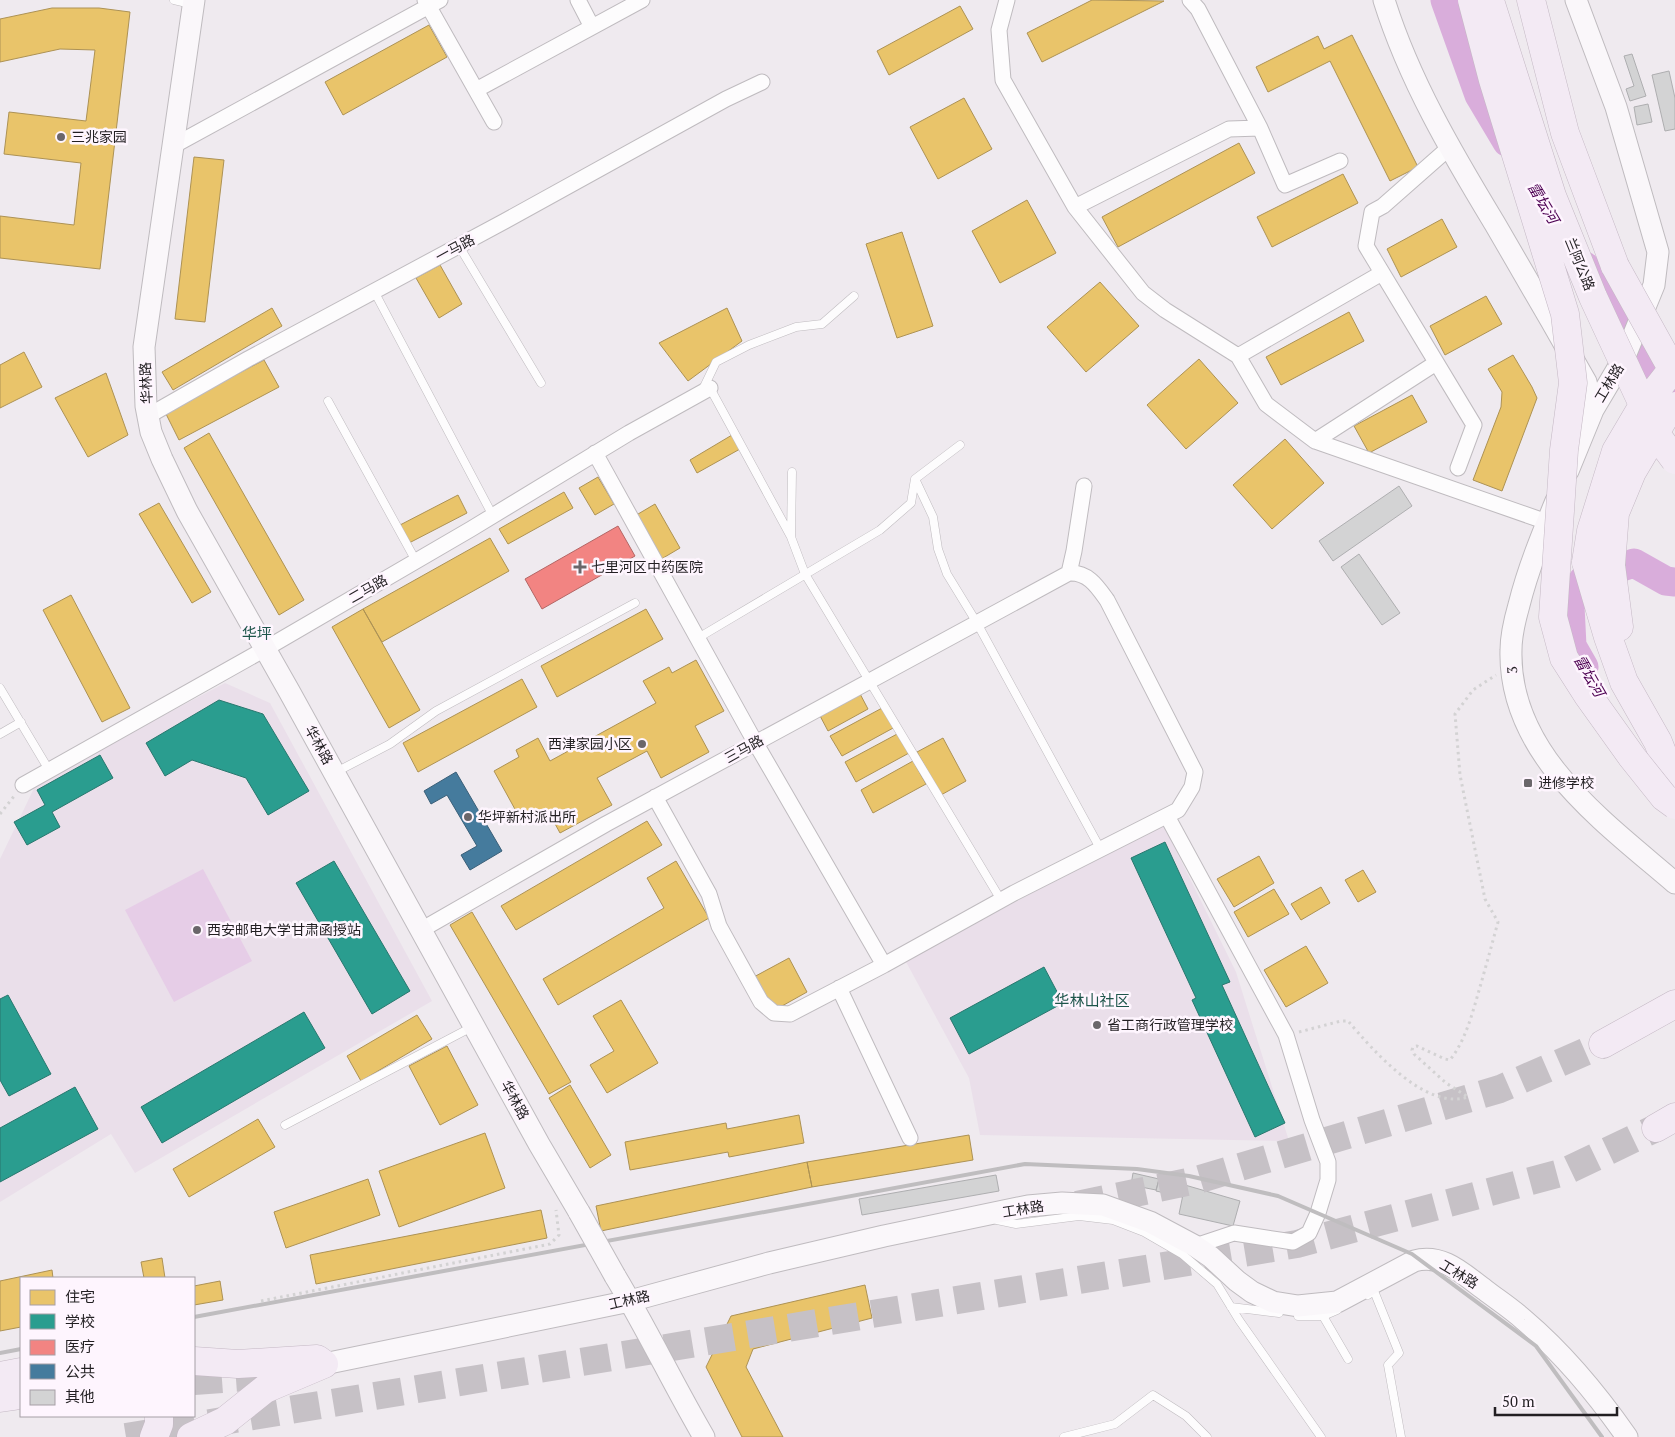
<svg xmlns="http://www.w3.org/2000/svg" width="1675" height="1437" font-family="'PT Serif','Noto Sans SC',serif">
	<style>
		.built { fill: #eadfea }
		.green { fill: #e6cde7 }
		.homes { fill: #e9c46a; stroke: #ad9254 }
		.schools { fill: #2a9d8f; stroke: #28776e }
		.health { fill: #f28482; stroke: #b46665 }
		.public { fill: #457b9d; stroke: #3a5f78 }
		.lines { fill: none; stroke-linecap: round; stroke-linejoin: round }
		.river { stroke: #d9addb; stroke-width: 29 }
		.building { fill: #d3d3d4; stroke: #aeaeb0 }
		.highway-tunnel { stroke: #c6c1c6; stroke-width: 28; stroke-dasharray: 28 14; stroke-linecap: butt }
		.lane-casing { stroke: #bfbbbf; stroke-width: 9 }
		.street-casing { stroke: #bfbbbf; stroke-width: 17 }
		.secondary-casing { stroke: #bfbbbf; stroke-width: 23 }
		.highway-casing { stroke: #c4b8c4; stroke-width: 29 }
		.path { stroke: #d3d2d3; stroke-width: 3; stroke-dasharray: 2.5 4; stroke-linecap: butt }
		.lane { stroke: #fdfcfd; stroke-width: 8 }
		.street { stroke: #fdfcfd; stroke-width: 15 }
		.secondary { stroke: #faf7fa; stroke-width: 21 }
		.highway { stroke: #f3eaf4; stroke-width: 28 }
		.rail { stroke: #bfbdbf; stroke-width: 4 }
		.secondary-bridge-casing { stroke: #bfbbbf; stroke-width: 23; stroke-linecap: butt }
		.highway-bridge-casing { stroke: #c4b8c4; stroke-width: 29; stroke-linecap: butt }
		.secondary-bridge { stroke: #faf7fa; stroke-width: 21 }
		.highway-bridge { stroke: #f3eaf4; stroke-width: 28 }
		.poi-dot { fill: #6a666a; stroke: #fef5fe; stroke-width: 2 }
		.labels { text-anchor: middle; stroke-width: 5; stroke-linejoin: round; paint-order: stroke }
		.poi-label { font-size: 14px; fill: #221f22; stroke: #fef5fe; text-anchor: start }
		.street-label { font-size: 14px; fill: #221f22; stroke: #fef5fe }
		.water-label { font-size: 15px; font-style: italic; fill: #4d0052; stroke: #fef5fe }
		.neighbourhood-label { font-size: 15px; fill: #1e554b; stroke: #fef5fe }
	</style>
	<rect width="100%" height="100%" fill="#efeaef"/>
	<path class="built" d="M225,683L270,703L432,1001L135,1173L111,1134L0,1202V859L37,782Z
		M1163,824L1236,972L1289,1141L980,1135L969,1078L905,960Z"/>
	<path class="green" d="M203,869L252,961L174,1002L125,910Z"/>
	<path class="homes" d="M1092,0L1164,1L1042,62L1027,33Z
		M960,6L973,29L889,75L877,51Z
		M52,8H99L130,12L100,269L0,258V216L74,225L81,163L4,154L9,112L86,121L95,50L60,49L0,62V19Z
		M429,25L447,57L343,115L325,82Z
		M1352,35L1418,167L1390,181L1330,61L1268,92L1256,67L1318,36L1324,49Z
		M964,98L992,149L938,179L910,127Z
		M1239,143L1255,173L1118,247L1102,217Z
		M194,157L224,160L205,322L175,319Z
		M1343,174L1358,203L1272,247L1257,217Z
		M1027,200L1056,253L1000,283L972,231Z
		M1442,219L1457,247L1401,277L1387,249Z
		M902,232L933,326L897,338L866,244Z
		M440,265L462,304L439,318L416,278Z
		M1100,282L1139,326L1086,372L1047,327Z
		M1486,296L1502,324L1445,355L1430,326Z
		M272,308L282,326L173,390L162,372Z
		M727,308L742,341L688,381L659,343Z
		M1349,312L1364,341L1281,385L1266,357Z
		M24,352L42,387L0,408V365Z
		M1513,355L1532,387L1537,398L1502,491L1473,480L1501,407L1502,392L1488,369Z
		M1199,359L1238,403L1186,449L1147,405Z
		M264,360L279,387L179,440L165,412Z
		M106,373L128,435L88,457L55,398Z
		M1412,395L1427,422L1369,453L1354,426Z
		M209,433L304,600L279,615L184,448Z
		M732,435L740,449L697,473L690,460Z
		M1285,439L1324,483L1272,529L1233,485Z
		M598,477L614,504L595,515L579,488Z
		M564,492L573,508L508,544L499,529Z
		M458,495L467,513L409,543L400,525Z
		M159,503L211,592L192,603L139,514Z
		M655,504L680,548L658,561L633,517Z
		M490,538L509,571L382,642L363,609Z
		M71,595L130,708L102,722L43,610Z
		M363,609L420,710L389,728L332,627Z
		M646,609L663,639L557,697L541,666Z
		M696,660L724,711L695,726L709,752L661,778L647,751L597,778L612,805L560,833L547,809L522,822L494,771L519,757L516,750L538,738L550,761L656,703L643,681L669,667L672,673Z
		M522,679L537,707L418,772L403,743Z
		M858,690L868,709L828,731L818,712Z
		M884,707L895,727L842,756L830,736Z
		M899,733L909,753L856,782L845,762Z
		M943,738L966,781L941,795L917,752Z
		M913,761L926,784L873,813L861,790Z
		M647,821L662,845L516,930L501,906Z
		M1259,856L1274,883L1234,907L1217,879Z
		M676,861L709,918L558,1005L543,979L664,908L647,878Z
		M1363,870L1376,892L1358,902L1345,880Z
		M1321,887L1330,903L1301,920L1291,904Z
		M1274,889L1289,914L1248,937L1234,912Z
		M472,912L571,1082L549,1094L450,925Z
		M1306,946L1328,983L1286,1007L1264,970Z
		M789,958L807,992L782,1006L772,1008L752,978Z
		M621,1000L658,1063L607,1093L590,1065L614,1051L593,1016Z
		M417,1015L432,1039L361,1081L347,1056Z
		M447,1046L478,1105L440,1125L409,1066Z
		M570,1085L611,1155L590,1168L549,1098Z
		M799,1115L804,1143L729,1157L728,1152L630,1170L625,1142L726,1123L727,1129Z
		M258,1119L275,1147L189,1197L173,1169Z
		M485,1133L505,1188L399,1227L379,1171Z
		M969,1135L973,1160L812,1187L807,1162Z
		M807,1162L812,1187L601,1231L596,1206Z
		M368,1179L380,1215L286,1248L274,1212Z
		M541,1210L547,1238L316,1284L310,1255Z
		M162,1258L165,1278H144L141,1262Z
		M52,1270L53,1278H21V1327L0,1331V1281Z
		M220,1281L223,1300L194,1305V1286Z
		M865,1285L872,1318L753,1349L746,1367L783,1437H742L706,1367L731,1316Z"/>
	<path class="schools" d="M219,700L263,714L309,791L268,815L246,778L192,760L165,776L146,743Z
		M100,755L113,778L52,812L60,827L27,845L14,822L45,805L37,790Z
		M1165,842L1230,982L1222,985L1285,1123L1255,1137L1192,1000L1196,998L1131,858Z
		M334,861L410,991L372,1014L296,883Z
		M1044,967L1063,1003L969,1054L950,1018Z
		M8,995L51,1074L9,1096L0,1080V999Z
		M304,1012L325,1048L162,1143L141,1107Z
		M75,1087L98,1129L0,1182V1128Z"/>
	<path class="health" d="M618,526L635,556L542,609L525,579Z"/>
	<path class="public" d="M456,772L502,851L470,870L461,855L477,846L447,795L431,804L424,791Z"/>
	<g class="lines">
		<path class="river" d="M1445,0L1479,95L1507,142
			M1585,266L1621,315L1654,370L1675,385
			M1584,667L1572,646L1570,606L1583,580L1634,563L1666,581L1675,582"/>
	</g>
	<path class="building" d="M1632,54L1646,96L1630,101L1626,89L1634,86L1624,56Z
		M1669,71L1675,98V129L1665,131L1652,75Z
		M1648,104L1652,122L1637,125L1634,107Z
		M1399,486L1412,506L1333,561L1319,541Z
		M1359,554L1400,613L1382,625L1341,567Z
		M1133,1173L1159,1179L1156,1190L1131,1185Z
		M996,1175L999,1191L862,1215L859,1199Z
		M1159,1179L1185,1185L1182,1197L1156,1191Z
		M1185,1185L1240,1201L1233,1226L1179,1214Z"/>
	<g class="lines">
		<path class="highway-tunnel" d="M1077,1205L1197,1180L1500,1089L1603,1044
			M194,1381L261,1376L274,1373
			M126,1437L1297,1244L1564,1172L1656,1128"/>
		<g class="lane-casing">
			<path id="lane" d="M174,0L191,4
				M459,246L541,383
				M374,291L493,516
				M710,388L790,535
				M703,389L716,362L749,345L796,327L822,324L854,296
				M328,401L416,561
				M792,472L791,537L805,574L1001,900
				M915,479L933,517L938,549L947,574L977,623L1101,850
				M698,638L880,530L911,503L915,479L960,445
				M0,688L49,770
				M0,734L21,722
				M336,772L390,744L436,711L635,603
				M285,1125L472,1027
				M997,1220L1016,1224L1079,1216L1113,1220L1144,1232L1182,1254L1217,1284L1239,1320L1321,1437
				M1368,1295L1374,1291L1399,1353L1388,1365L1401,1437
				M1231,1307L1279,1313
				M1298,1316H1323L1348,1359
				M1323,1316L1337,1310
				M1064,1437L1115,1424L1153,1395L1186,1416L1207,1437"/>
		</g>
		<g class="street-casing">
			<path id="street" d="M425,0L494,122
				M578,0L592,27
				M1007,0L999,30L1003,80L1075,207L1143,293L1165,310L1238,356L1266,404L1315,441L1436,363
				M1190,0L1198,9L1260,128
				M476,90L642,0
				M173,146L440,0
				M1450,147L1383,206L1372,212L1366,246L1474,425L1458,468
				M1075,207L1229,129L1260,128L1285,185L1340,161
				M1238,356L1382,273
				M148,416L248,359L505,221L726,99L762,82
				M1315,441L1547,522
				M595,453L755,742L884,965
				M1069,573L1074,551L1084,486
				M23,785L265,649L471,529L629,433L710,388
				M1167,816L1286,1035L1312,1120L1328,1162V1180L1318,1213L1309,1233L1293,1242L1234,1233L1195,1246
				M421,930L606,824L1069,573C1088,572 1097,586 1107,600L1195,772L1192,787L1178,810L1014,893L884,965L790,1014L774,1013L761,1002L719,926L709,894L655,797
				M839,988L910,1138"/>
		</g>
		<g class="secondary-casing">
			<path id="secondary" d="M194,0L144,347L146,406L151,432L162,459L187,511L289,691L539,1144L579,1212
				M1384,0C1409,80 1452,153 1495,224C1526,277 1556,329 1586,382L1593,410
				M1568,471L1593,410L1625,356L1654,285L1658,252L1616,107L1576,0
				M1556,501C1542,535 1528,569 1519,605C1515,619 1511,635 1511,650C1508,754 1604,822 1675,883
				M615,1276C647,1329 673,1384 704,1437
				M324,1364L630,1301L769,1263L884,1236L1028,1206L1062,1203L1103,1205L1150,1222L1195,1246L1211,1257L1237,1281L1252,1292L1273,1302L1298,1306L1337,1302L1414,1261C1443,1253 1463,1274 1485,1290C1498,1300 1512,1309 1524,1320C1564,1354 1597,1394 1627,1437"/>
		</g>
		<g class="highway-casing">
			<path id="highway" d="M1531,0L1565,133L1615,266
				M1586,562L1608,637L1624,682L1658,742L1675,785
				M1611,565L1619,627
				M1603,1044L1675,1004
				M1656,1128L1675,1117
				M0,1376L21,1372
				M0,1398L14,1396
				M154,1437L159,1424V1416
				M191,1437L225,1421L265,1389L324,1364L317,1359L238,1364L194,1361"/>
		</g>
		<path class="path" d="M0,814L15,795
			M1299,1032L1341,1021H1348C1373,1050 1425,1111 1468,1097L1446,1083L1414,1054L1412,1050L1413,1047L1417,1046L1445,1059L1450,1060C1466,1040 1473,1011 1480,987C1486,966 1492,944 1498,922L1485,899L1460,775L1455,714L1473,690L1496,675
			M261,1301L550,1244L559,1235L556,1210"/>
		<use href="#lane" class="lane"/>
		<use href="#street" class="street"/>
		<use href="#secondary" class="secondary"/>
		<use href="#highway" class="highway"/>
		<path class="rail" d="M194,1317L1025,1164L1137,1169L1189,1176L1278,1196L1412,1254L1536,1346L1602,1437
			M0,1353L21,1349"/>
		<g class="secondary-bridge-casing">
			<path id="secondary-bridge" d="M579,1212L615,1276"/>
		</g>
		<g class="highway-bridge-casing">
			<path id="highway-bridge" d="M1472,0L1493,80L1565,314L1573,383L1564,450L1553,617L1564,658L1587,694L1632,757L1664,797L1675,805
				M1491,4L1552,196L1593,297L1658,437L1675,460
				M1615,266L1675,374
				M1586,562L1591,531L1616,451L1639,412L1675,366
				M1611,565L1615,513L1632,472L1668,411L1675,406"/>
		</g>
		<use href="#secondary-bridge" class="secondary-bridge"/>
		<use href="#highway-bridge" class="highway-bridge"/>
	</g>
	<g class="poi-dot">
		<circle cx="61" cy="137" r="5"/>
		<path d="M577.5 559.5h5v5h5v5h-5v5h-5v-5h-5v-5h5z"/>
		<circle cx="642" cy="744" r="5"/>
		<rect x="1523" y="778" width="10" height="10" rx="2.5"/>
		<circle cx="468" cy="817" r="5"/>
		<circle cx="197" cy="930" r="5"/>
		<circle cx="1097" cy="1025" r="5"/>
	</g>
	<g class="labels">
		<g class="poi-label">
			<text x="71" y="142">三兆家园</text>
			<text x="591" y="572">七里河区中药医院</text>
			<text x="632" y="749" text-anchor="end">西津家园小区</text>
			<text x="1538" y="788">进修学校</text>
			<text x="478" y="822">华坪新村派出所</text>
			<text x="207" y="935">西安邮电大学甘肃函授站</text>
			<text x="1107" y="1030">省工商行政管理学校</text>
		</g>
		<g class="street-label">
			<text transform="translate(455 248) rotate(-28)" y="5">一马路</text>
			<text transform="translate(1580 264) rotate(68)" y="5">兰阿公路</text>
			<text transform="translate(146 383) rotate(-93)" y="5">华林路</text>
			<text transform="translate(1609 383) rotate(-59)" y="5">工林路</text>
			<text transform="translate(368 589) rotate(-30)" y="5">二马路</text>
			<text transform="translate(1512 670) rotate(-93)" y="5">3</text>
			<text transform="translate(319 745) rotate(61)" y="5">华林路</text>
			<text transform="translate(744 749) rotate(-29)" y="5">三马路</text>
			<text transform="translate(515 1100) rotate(61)" y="5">华林路</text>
			<text transform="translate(1023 1209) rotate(-9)" y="5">工林路</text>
			<text transform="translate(1459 1274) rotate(31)" y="5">工林路</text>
			<text transform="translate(629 1300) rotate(-13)" y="5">工林路</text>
		</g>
		<g class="water-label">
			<text transform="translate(1543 203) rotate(59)" y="5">雷坛河</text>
			<text transform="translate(1589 676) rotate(60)" y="5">雷坛河</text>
		</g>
		<g class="neighbourhood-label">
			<text x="257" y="639">华坪</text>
			<text x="1092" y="1006">华林山社区</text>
		</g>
	</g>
	<rect x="20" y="1277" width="175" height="140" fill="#fef5fe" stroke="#a69fa6"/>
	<rect x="30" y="1290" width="25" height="15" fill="#e9c46a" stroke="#a69fa6"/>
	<text x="65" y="1302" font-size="15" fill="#221f22">住宅</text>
	<rect x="30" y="1314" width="25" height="15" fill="#2a9d8f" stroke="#a69fa6"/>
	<text x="65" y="1327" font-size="15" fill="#221f22">学校</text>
	<rect x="30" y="1340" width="25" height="15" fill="#f28482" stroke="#a69fa6"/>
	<text x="65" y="1352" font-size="15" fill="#221f22">医疗</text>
	<rect x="30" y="1364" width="25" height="15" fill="#457b9d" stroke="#a69fa6"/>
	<text x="65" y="1377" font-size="15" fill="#221f22">公共</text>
	<rect x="30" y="1390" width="25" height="15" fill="#d3d3d4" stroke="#a69fa6"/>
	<text x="65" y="1402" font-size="15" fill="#221f22">其他</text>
	<path d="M1495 1407v8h122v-8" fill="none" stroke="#221f22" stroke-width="2.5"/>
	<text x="1502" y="1407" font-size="15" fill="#221f22" stroke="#fef5fe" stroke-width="4" paint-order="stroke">50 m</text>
</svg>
